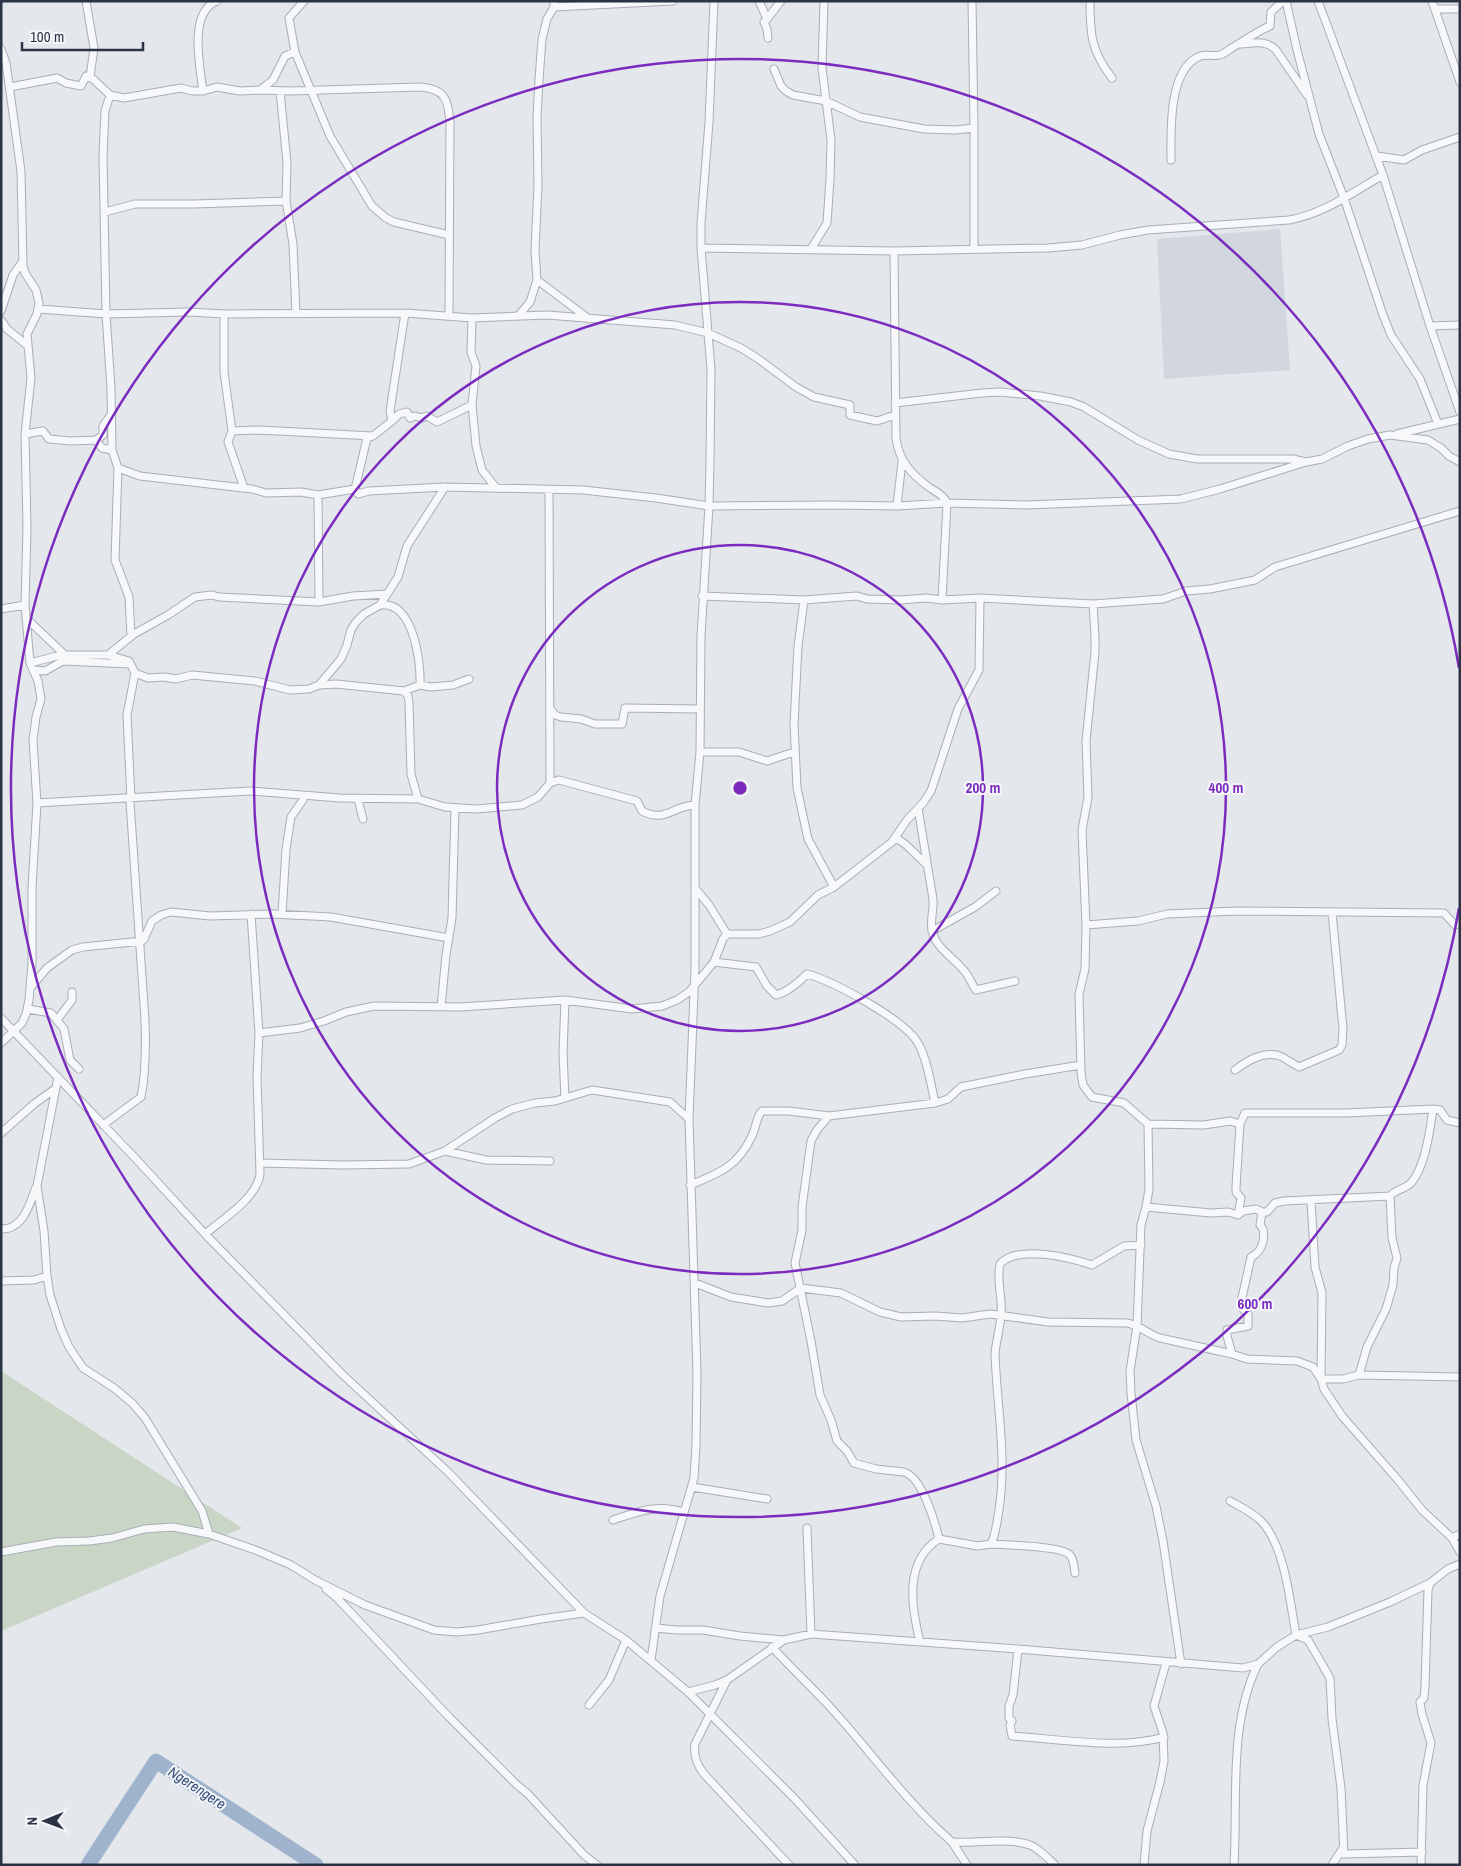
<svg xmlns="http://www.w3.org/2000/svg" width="1461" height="1866" font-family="'Archivo Narrow',sans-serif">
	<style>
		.built { fill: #d2d6de }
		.green { fill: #c9d6c5 }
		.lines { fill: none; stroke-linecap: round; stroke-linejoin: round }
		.river { stroke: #9fb4cc; stroke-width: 15 }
		.minor-casing { stroke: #a9aeb7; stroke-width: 9 }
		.minor { stroke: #f7f8fa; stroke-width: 7 }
		.ring { fill: none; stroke: #7b2cbf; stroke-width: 2.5 }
		.labels { text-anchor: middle; stroke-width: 4; stroke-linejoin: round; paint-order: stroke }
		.water-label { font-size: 15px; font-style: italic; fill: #34527a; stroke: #f4f6f9 }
		.centre { fill: #7b2cbf; stroke: #f4f6f9; stroke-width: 2.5 }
		.ring-label { font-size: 15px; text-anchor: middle; font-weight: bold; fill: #7b2cbf; stroke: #f4f6f9; stroke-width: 4; stroke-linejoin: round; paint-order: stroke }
	</style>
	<rect width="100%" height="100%" fill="#e4e7ec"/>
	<path class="built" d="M1280,229L1290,370L1164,379L1157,239Z"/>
	<path class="green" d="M1,1371L242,1528L1,1631Z"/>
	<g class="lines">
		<path class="river" d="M88,1865L156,1761L316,1865"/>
		<g class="minor-casing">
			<path id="minor" d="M86,1L94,48L90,77
				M759,1L767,19L764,22L767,29L768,38
				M972,1L974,128V249
				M1090,1C1090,34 1091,51 1112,78
				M1286,1L1297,50L1319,134L1344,198L1383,315L1391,335L1420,379L1438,424
				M1318,1L1383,175L1430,326L1460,412
				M1432,1L1460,82
				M554,7L673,1
				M1435,9H1460
				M767,19L781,1
				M1241,44C1255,43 1266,40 1276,50L1307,95
				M1,49L6,63L21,171L23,266L25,273L36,290L39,303L37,314L27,334L31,378L25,434L27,527L25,605L30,663L38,681L41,699L36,717L33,740L37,803L32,888V963L29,1000L26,1014L22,1023L1,1043
				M295,52L330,136L372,206L386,218L394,222L449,235
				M774,69L781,86L786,91L793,95L826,101L860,117L924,129L955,130L974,128
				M10,87L57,78L66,83L81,86L86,76L93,79L110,95L124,98L181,88L192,91H203L217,87L240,91L260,90L273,80L285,56L295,52L289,18L304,1
				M260,90L290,91L420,87C445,89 448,99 450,122L449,316
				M203,91C200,67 188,12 217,1
				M280,91L287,163L286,201L293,244L296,314
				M110,95L105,111L103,155L106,314L111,388L112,450
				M1377,156L1404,160L1422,150L1460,137
				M1171,160C1171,131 1168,72 1198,57C1205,53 1213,57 1220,55C1224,54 1227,51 1230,49C1242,42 1258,31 1270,26L1271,12L1283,1
				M105,212L135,204H194L286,201
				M701,248L894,251L1048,248L1082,245L1120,235L1148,230L1289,220C1324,214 1353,192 1383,175
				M811,249L827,223L830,179L831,140L822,68L824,1
				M894,251L896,438C899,461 911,474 930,488C937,492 944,496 947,503L942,600
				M537,280L589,319
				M39,309L106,314L189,312L224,314L405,313L472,318L547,315L675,325L708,333L741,348L757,358L796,387L814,397L850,405V415L877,421L895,415
				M1,311L13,275L23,261
				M224,314V372L232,431L228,442L244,488
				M519,315L530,302L537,280L535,250L538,186L537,116L539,80L542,39L547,19L554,7V1
				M472,318L471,352L476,366L472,405L476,446L482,470L496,488
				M1,320L7,329L28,346
				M1430,326L1460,325
				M895,403L982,393L1000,392L1040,396L1071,402L1084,407L1138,440L1169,454L1197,459H1293L1306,462
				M392,421L399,414L407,412L410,418L415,416L422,418L427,416L437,422L472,405
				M232,431L259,430L373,436L392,421L390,411L405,313
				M25,434L43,431L49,439L71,441L96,440L102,448L112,450L118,468L140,476L252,489L266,493L301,492L318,495L355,489L358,494L369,491L445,487L583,490L656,498L709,506L833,505L897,506L947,503L1026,505L1181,499L1220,489L1306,462L1322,459L1348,446L1368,439L1390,435L1428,440L1441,448L1449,456L1460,462
				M1397,434L1460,419
				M96,440L103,435V426L112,413
				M118,468L115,560L129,597L131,636
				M355,489L367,438L373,436
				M549,490L550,783
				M318,495L319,602
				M897,506L902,461
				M702,596L804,600L857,596L867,599L901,600L926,598L942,600L980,598L1093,604L1163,599L1186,591L1210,589L1255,580L1275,567L1460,511
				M804,600L798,646L794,724L797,788L808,839L834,887
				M1093,604L1095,636V652L1086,741L1088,797L1082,830L1086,925L1085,969L1079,994L1081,1072L1083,1085L1092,1097L1124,1103L1148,1124L1204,1125L1230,1121L1240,1124L1245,1113H1347L1433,1109L1440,1110L1447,1120L1460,1123
				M380,605C413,600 421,661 420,685
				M1,609L25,605
				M27,619L65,655
				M108,655L134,634L168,615L195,597L212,595L219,597L319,602L353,596L387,594
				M30,663L61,655H108L129,661L135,673L148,678L164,677L176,679L192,675L255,681L290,690L309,689L319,685L336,684L404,691L408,696L409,702L411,774L418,799
				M33,670L45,671L63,661L130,664
				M319,685L341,659L347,645L351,630L356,622L364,614L380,605L398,577L407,546L445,487
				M404,691L420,685L431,687L453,685L469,679
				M550,708L555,715L561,717L581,719L595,724H622L625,708L699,709
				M700,752H739L767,761L794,752
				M131,799L127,715L135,673
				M358,799L363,819
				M37,803L250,791L340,798L418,799L445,807L477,809L522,805L538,797L550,783L559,780L637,801L642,811C666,823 672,806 695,805
				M918,808L933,899C934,909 930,920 932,930C935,950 959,960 968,976C971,981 972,985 976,990L1015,981
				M895,837L905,844L927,865
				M695,888L709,905L727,934
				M282,914L286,849L291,817L303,800
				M1086,925L1138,921L1167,914L1237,911L1444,913L1455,925L1460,923
				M932,931L975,907L996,891
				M714,962L756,967L767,986L776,995C788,992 798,983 807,974C833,981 905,1020 918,1043C927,1058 931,1085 935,1103
				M31,987L47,968L72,950L83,947L142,941L144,939L152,921L161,915L171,912L210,916L272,914L331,917L449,938
				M441,1007L446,955L452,918L455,809
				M28,1009L51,1013L64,1029L70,1060L79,1069
				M1,1018L137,1160L205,1234L342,1374L448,1472L584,1613L626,1640L688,1692L794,1798L855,1865
				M57,1020L72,1000V992
				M259,1033L300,1028L324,1021L346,1012L374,1006L460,1007L565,1000L632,1009L662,1006L677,1000L689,992L714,962L723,939L727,934H759L770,931L790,922L818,895L834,887L892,842L907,820L923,803L931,791L958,709L979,670L980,598
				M1235,1070C1247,1061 1261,1052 1277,1055C1284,1057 1293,1064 1299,1067L1339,1050L1342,1045L1343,1029L1332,912
				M58,1077L37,1186L44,1231L47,1276L50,1295L61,1329L69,1347L83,1368L114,1388L132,1403L145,1418L202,1511L209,1534
				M565,1098L563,1053L565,1000
				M829,1116L817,1130L811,1141L802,1207V1230L795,1263L811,1341L820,1395L831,1420L837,1441L847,1451L854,1463L876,1469L904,1472C922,1477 935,1522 939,1539
				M1148,1124L1149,1189L1146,1207L1141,1225L1137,1326L1130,1371L1131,1393L1136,1440L1156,1506L1163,1541L1181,1664
				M103,1125L141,1097C146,1072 146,1046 145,1020L130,802
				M1,1133L34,1104L55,1089
				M445,1151L486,1160L550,1161
				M260,1163L343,1165L409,1164L445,1151L495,1118L512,1109L535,1103L555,1101L592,1090L670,1102L689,1119
				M690,1185C720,1173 738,1166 752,1136C756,1128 756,1117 762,1111H789L829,1116L935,1103L948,1099L961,1087L1025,1074L1081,1065
				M1311,1201L1315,1267L1322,1293L1321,1379H1343L1359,1375L1460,1377
				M1146,1207L1211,1213L1228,1212L1238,1215L1243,1211L1256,1209L1262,1212H1267L1275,1203L1284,1201L1390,1196
				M1238,1215L1241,1198L1236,1192V1187L1240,1124
				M1,1229C23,1230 30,1204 36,1187
				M205,1234C223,1219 257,1198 260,1174L257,1076L259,1033L251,914
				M1,1281L34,1280L47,1276
				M695,1283L731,1297L768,1303L782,1301L801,1288L841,1293L880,1312L901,1317L935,1316L962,1318L990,1314L1048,1322L1127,1323C1139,1325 1148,1334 1160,1338L1232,1354L1247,1359L1297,1361L1313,1367L1321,1379L1324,1389L1342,1416L1398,1480L1422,1510L1452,1538L1460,1552
				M1232,1354L1227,1336V1330L1248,1326V1314L1243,1309L1241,1302L1251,1257C1262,1252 1265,1240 1263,1229L1260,1225L1262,1212
				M1359,1375L1367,1347L1386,1309L1393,1285L1394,1268L1397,1258L1392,1238L1390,1196C1395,1190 1404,1189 1410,1184C1425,1169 1430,1130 1433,1109
				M692,1487L767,1499
				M1230,1501C1241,1507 1254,1513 1262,1522C1285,1547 1290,1602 1296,1635L1308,1640L1330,1678L1332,1719L1341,1788L1344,1854L1422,1852
				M613,1520C640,1511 656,1504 684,1512
				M807,1528L811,1634
				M1452,1538L1460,1534
				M991,1544C1006,1545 1059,1546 1069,1554C1074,1558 1074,1567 1075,1573
				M1,1552L56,1542L89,1541L112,1538L144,1529L173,1527L209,1534L258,1551L291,1565L315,1580L365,1605L434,1630L457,1632L478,1630L541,1619L584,1613
				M326,1589L337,1598L449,1717L517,1785L528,1794L584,1855L597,1865
				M655,1628L677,1630H703L740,1636L784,1640
				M920,1642C911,1606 904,1561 939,1539L978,1546L991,1544C996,1534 997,1521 999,1510C1007,1457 997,1407 995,1354C996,1341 1000,1329 1001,1315C1003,1298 996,1281 1000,1264C1018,1244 1071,1258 1092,1265L1124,1246L1141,1245
				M772,1647C791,1668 812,1687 831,1708C872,1753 906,1802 952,1842C975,1844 1014,1836 1034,1847C1042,1852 1049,1859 1055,1865
				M1018,1649L1013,1695L1009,1706V1718L1012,1721L1010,1725L1012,1736C1058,1739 1121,1750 1164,1737
				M651,1660L660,1596L694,1478L696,1445L697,1373L689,1119L695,968V805L700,752L701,636L709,506L710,460L711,369L701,248V223L709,122L714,1
				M727,1680L695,1744C693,1756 697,1765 704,1774L789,1865
				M688,1692L715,1685L727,1680L784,1640L811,1634L1018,1649L1243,1668L1258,1664L1277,1647L1296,1635L1328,1627L1390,1602L1430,1583L1448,1569L1460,1564
				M589,1705L609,1680L626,1640
				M952,1842L967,1865
				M1144,1865L1147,1831L1160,1782L1164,1761L1163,1733L1154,1706L1166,1663
				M1234,1865C1238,1799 1228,1725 1258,1664
				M1332,1865L1343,1848
				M1421,1865L1423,1785L1431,1743L1422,1714L1420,1702L1424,1698L1425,1686L1428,1590L1430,1583"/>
		</g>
		<use href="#minor" class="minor"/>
	</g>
	<g class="ring">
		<circle cx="740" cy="788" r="243"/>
		<circle cx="740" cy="788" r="486"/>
		<path d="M1459 908A729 729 0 1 1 1459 668"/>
	</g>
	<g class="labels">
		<g class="water-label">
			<text transform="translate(197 1788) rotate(33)" y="5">Ngerengere</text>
		</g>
	</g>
	<circle cx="740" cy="788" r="8" class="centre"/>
	<g class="ring-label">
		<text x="983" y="793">200 m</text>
		<text x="1226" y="793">400 m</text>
		<text x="1255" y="1309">600 m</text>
	</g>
	<rect width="1461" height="1866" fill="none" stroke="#2b3445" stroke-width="5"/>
	<g transform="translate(45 1821) rotate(269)" stroke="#f4f6f9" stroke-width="4" paint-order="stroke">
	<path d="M0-4L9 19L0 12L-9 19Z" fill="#2b3445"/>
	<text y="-8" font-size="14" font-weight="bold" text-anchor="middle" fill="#2b3445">N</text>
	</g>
	<path d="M22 42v8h121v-8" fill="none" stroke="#2b3445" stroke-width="2.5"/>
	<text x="30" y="42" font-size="15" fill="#2b3445" stroke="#f4f6f9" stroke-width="4" paint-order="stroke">100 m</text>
</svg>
